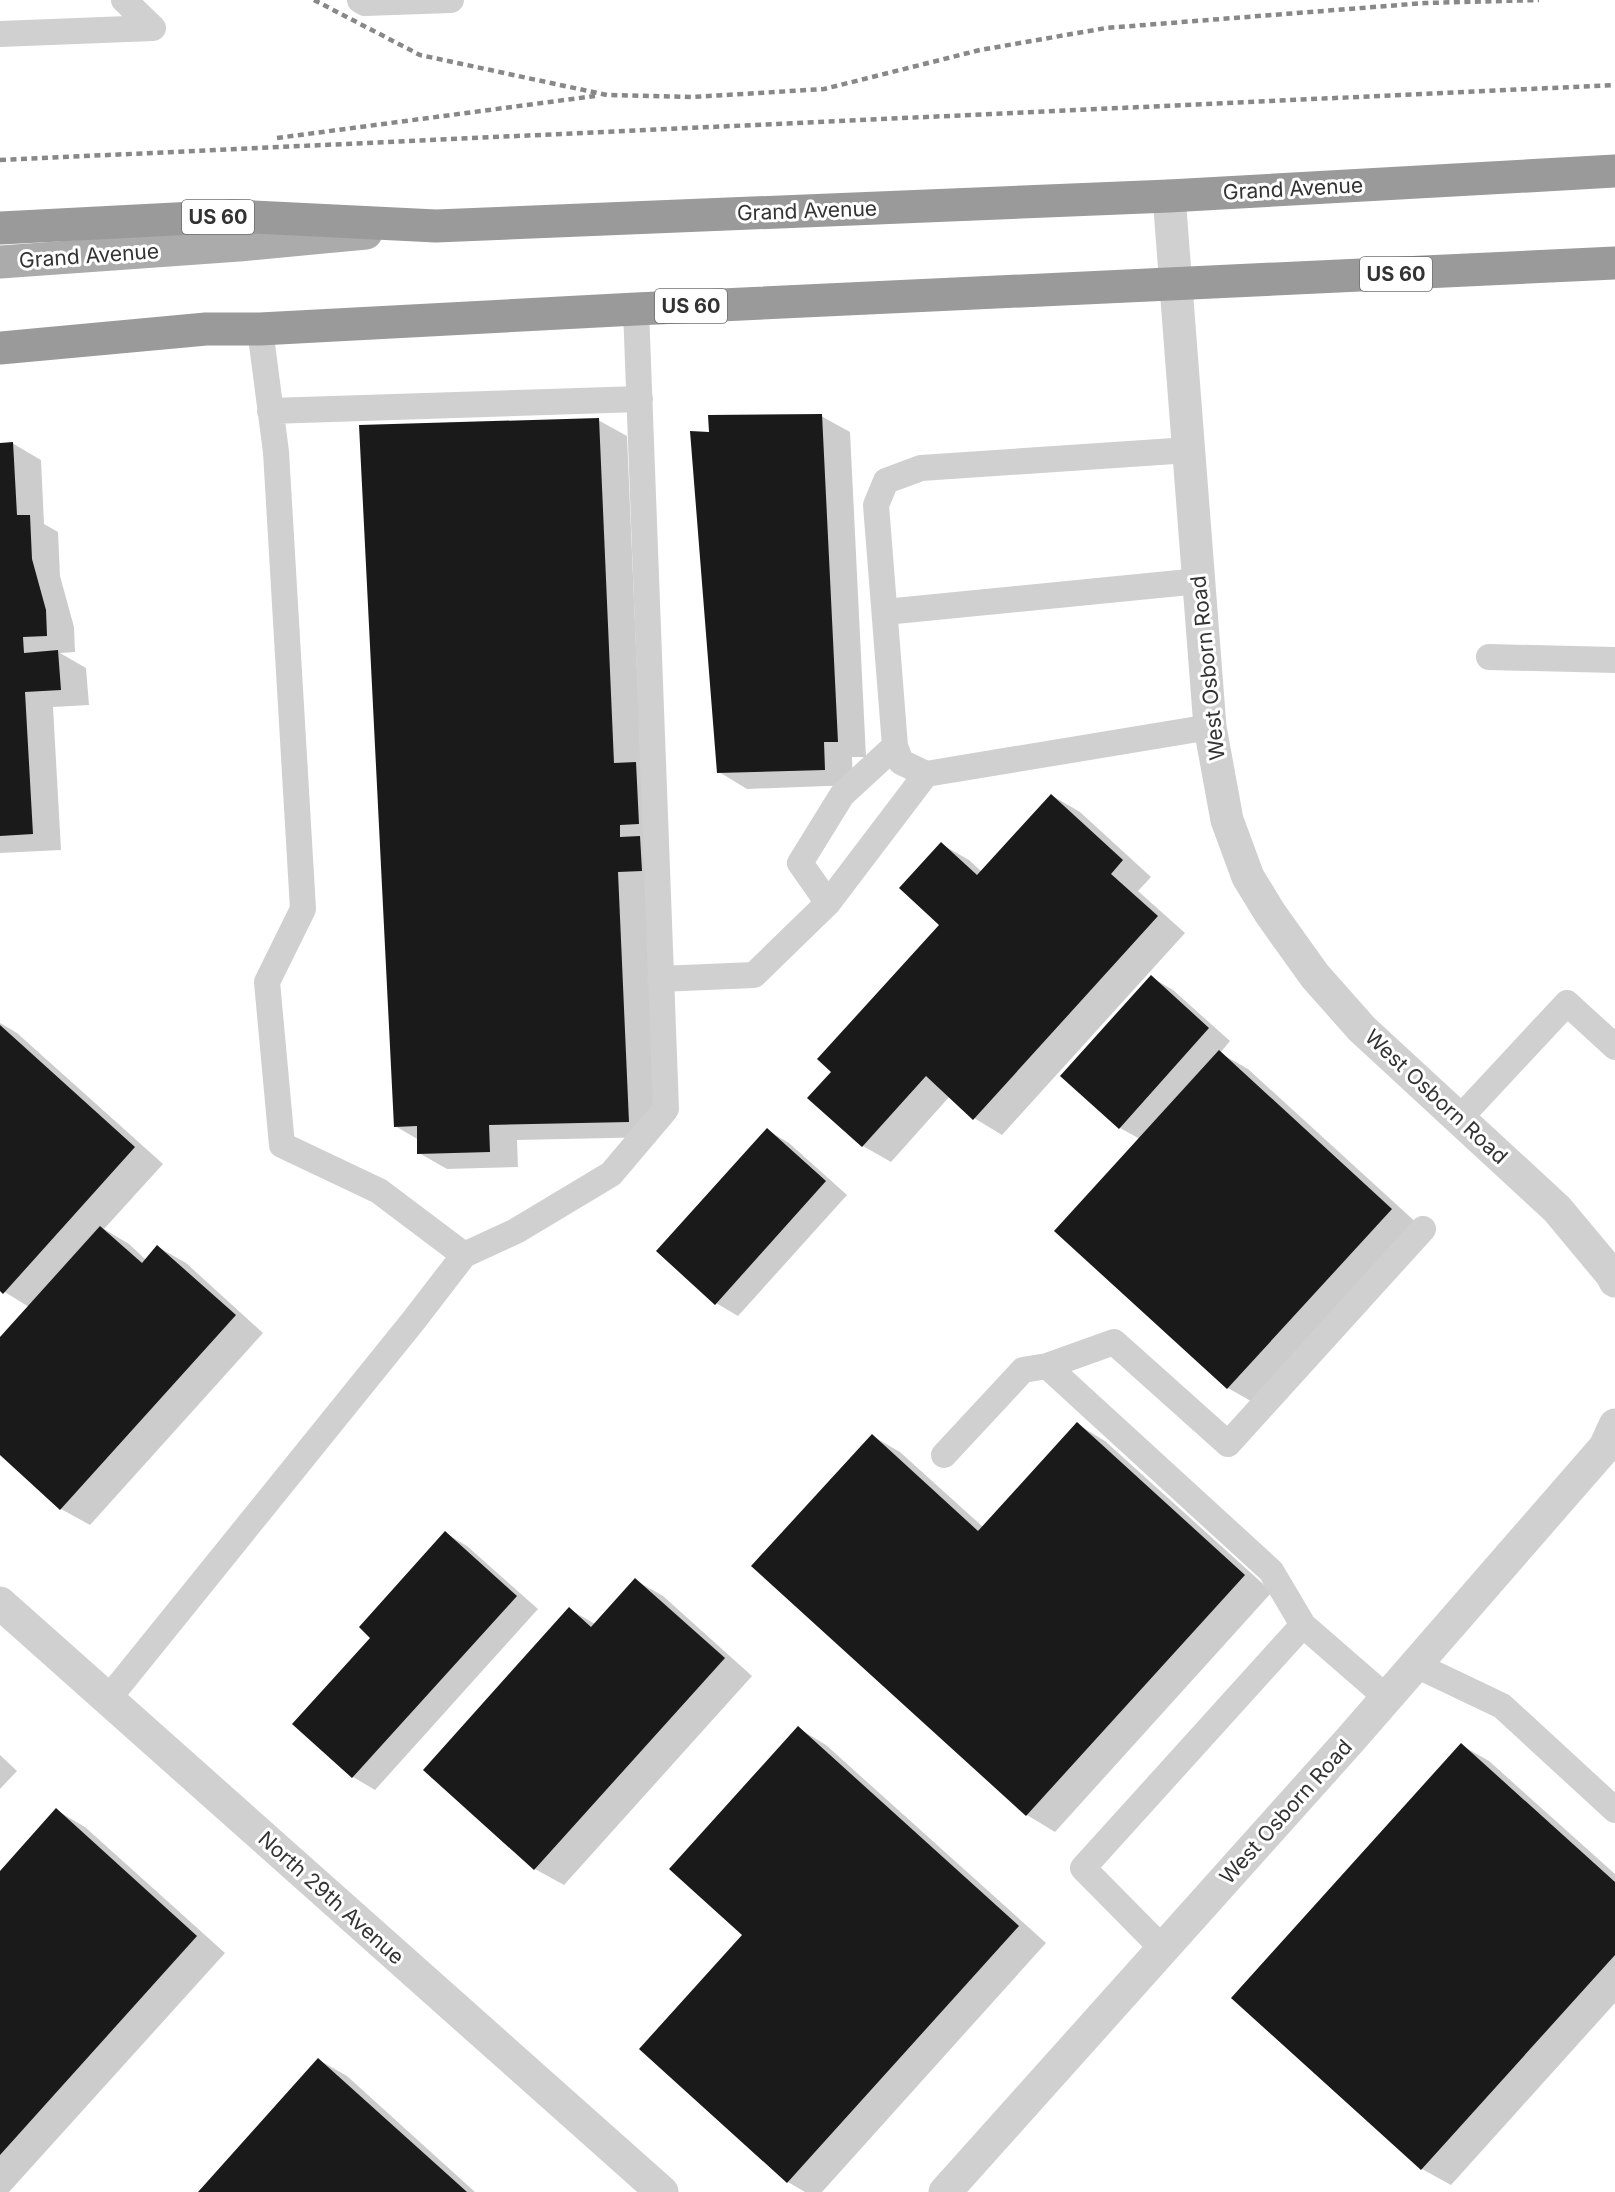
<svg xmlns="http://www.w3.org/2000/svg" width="1615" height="2192" font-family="Inter,sans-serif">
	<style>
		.shadow { fill: #0003 }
		.building { fill: #1a1a1a }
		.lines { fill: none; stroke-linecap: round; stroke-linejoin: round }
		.lane { stroke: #d0d0d0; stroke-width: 26 }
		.street { stroke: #d0d0d0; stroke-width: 33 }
		.primary { stroke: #ababab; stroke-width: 33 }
		.highway { stroke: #9a9a9a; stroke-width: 33 }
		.rail { stroke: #888; stroke-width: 4.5; stroke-dasharray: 6 4.5; stroke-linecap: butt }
		.labels { text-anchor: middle; stroke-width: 6; stroke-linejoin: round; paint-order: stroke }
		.shield { fill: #fff; stroke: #707070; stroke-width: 1.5 }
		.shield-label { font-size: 20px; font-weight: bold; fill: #333 }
		.street-label { font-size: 21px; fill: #333; stroke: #fff }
	</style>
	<rect width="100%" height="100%" fill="#fff"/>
	<path class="shadow" d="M821,416L850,432L866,757H852L853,785L747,789L719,772L710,433Z
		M598,420L627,436L657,1137L517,1140L518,1167L447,1169L419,1153V1140L395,1126Z
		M12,443L41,460L44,524L58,532L60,576L74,627L75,652L60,653L86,668L89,705L53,707L61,850L0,853V444Z
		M1051,795L1080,812L1151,877L1138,891L1185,933L1002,1135L974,1118L950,1096L891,1162L863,1146L833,1072L941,924V844L969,860L982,872Z
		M1151,977L1173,990L1230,1041L1220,1053L1248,1069L1420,1226L1256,1404L1228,1388L1056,1230L1140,1139L1120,1128Z
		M0,1023L17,1033L163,1164L104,1229L129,1244L146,1260L158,1247L186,1263L263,1333L90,1525L61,1509L0,1453V1340L29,1307L0,1289Z
		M767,1130L789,1143L847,1195L738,1316L716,1303Z
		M1077,1424L1105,1441L1272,1592L1055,1832L1027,1815L872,1436L900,1452L983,1527Z
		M445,1533L467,1546L538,1609L375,1790L353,1777L294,1724L372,1638Z
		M635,1580L663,1596L752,1676L564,1885L535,1869L425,1770L569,1609L595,1624Z
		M798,1728L826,1745L1046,1943L822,2192H805L788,2182L641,2049L744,1934Z
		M1461,1745L1489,1761L1615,1874V2003L1451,2185L1422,2169L1233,1998Z
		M0,1755L17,1771L0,1789Z
		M56,1810L85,1827L225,1953L9,2192H0V1873Z
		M319,2060L347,2076L475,2192H200Z"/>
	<path class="building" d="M822,414L838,742H824L825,770L717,773L690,431L709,432L708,415Z
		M599,418L614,763L636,762L639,824L620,825V837L640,836L642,871L618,872L629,1122L489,1125L490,1152L417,1154V1126L394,1127L359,425Z
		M13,442L17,515H30L32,559L46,610L47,636L23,637L24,653L58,650L61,690L25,692L33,834L0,836V443Z
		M1051,794L1123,860L1111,874L1158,916L973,1120L926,1076L862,1147L807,1098L831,1072L817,1059L939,925L899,888L941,842L977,875Z
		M1151,975L1209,1028L1119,1129L1060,1076Z
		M0,1025L135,1147L3,1294L0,1291Z
		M1219,1050L1392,1209L1227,1389L1054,1231Z
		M767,1128L826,1181L715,1305L656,1251Z
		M100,1226L142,1263L157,1245L236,1315L60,1510L0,1455V1337Z
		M1077,1422L1245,1575L1026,1816L751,1566L872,1434L978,1531Z
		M445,1531L517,1596L352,1778L292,1724L370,1638L359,1627Z
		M635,1578L725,1658L534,1870L423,1770L569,1607L591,1627Z
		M798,1726L1019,1926L787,2183L639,2049L742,1935L669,1869Z
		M1461,1743L1615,1882V1955L1421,2170L1231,1998Z
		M56,1808L197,1936L0,2155V1871Z
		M318,2058L467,2192H198Z"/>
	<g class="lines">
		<path class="lane" d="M360,0L365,3L451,0
			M0,34L153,28L124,0
			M270,411L640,399
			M1189,450L921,468L886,481L876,505L895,746L901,762L926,774L1210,727
			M885,612L1199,581
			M1489,657L1615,660
			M828,903L800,863L842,795L895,746
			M660,979L754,975L828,903L926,774
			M1459,1119L1567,1003L1615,1047
			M464,1255L516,1231L611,1174L666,1109L636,309
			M1047,1366L1114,1342L1228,1444L1423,1229
			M944,1455L1023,1370L1047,1366L1271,1571L1303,1625
			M1416,1665L1502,1706L1615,1810
			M108,1699L414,1320L464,1255L379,1191L282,1145L267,982L303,909L276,452L260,329
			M1163,1949L1083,1868L1303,1625L1387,1698"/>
		<path class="street" d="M1169,196L1210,727L1227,820L1248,877L1270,913L1315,976L1362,1029L1557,1209L1612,1275L1615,1281
			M0,1603L662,2192
			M945,2192L1350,1740L1605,1447L1615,1425"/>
		<path class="primary" d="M0,262L239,245L366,233"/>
		<path class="highway" d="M0,228L233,216L436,226L1169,196L1615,171
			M0,348L206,329H260L636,309L1615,263"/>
		<path class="rail" d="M314,0L420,55L607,95L693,97L824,89L980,50L1106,28L1425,3L1539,0
			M277,138L595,96
			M0,160L1615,85"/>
	</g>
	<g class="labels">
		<g class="shield">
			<rect x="182" y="200" width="72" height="34" rx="4.5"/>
			<rect x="1360" y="257" width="72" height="34" rx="4.5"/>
			<rect x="655" y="289" width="72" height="34" rx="4.5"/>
		</g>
		<g class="shield-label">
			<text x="218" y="224">US 60</text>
			<text x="1396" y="281">US 60</text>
			<text x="691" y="313">US 60</text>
		</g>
		<g class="street-label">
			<text transform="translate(1293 189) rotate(-3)" y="7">Grand Avenue</text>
			<text transform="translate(807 211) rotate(-2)" y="7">Grand Avenue</text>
			<text transform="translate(89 256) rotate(-4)" y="7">Grand Avenue</text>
			<text transform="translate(1208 668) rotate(-96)" y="7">West Osborn Road</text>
			<text transform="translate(1436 1097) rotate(43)" y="7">West Osborn Road</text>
			<text transform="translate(1286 1812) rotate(-48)" y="7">West Osborn Road</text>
			<text transform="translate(331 1898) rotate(42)" y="7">North 29th Avenue</text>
		</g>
	</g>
</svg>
